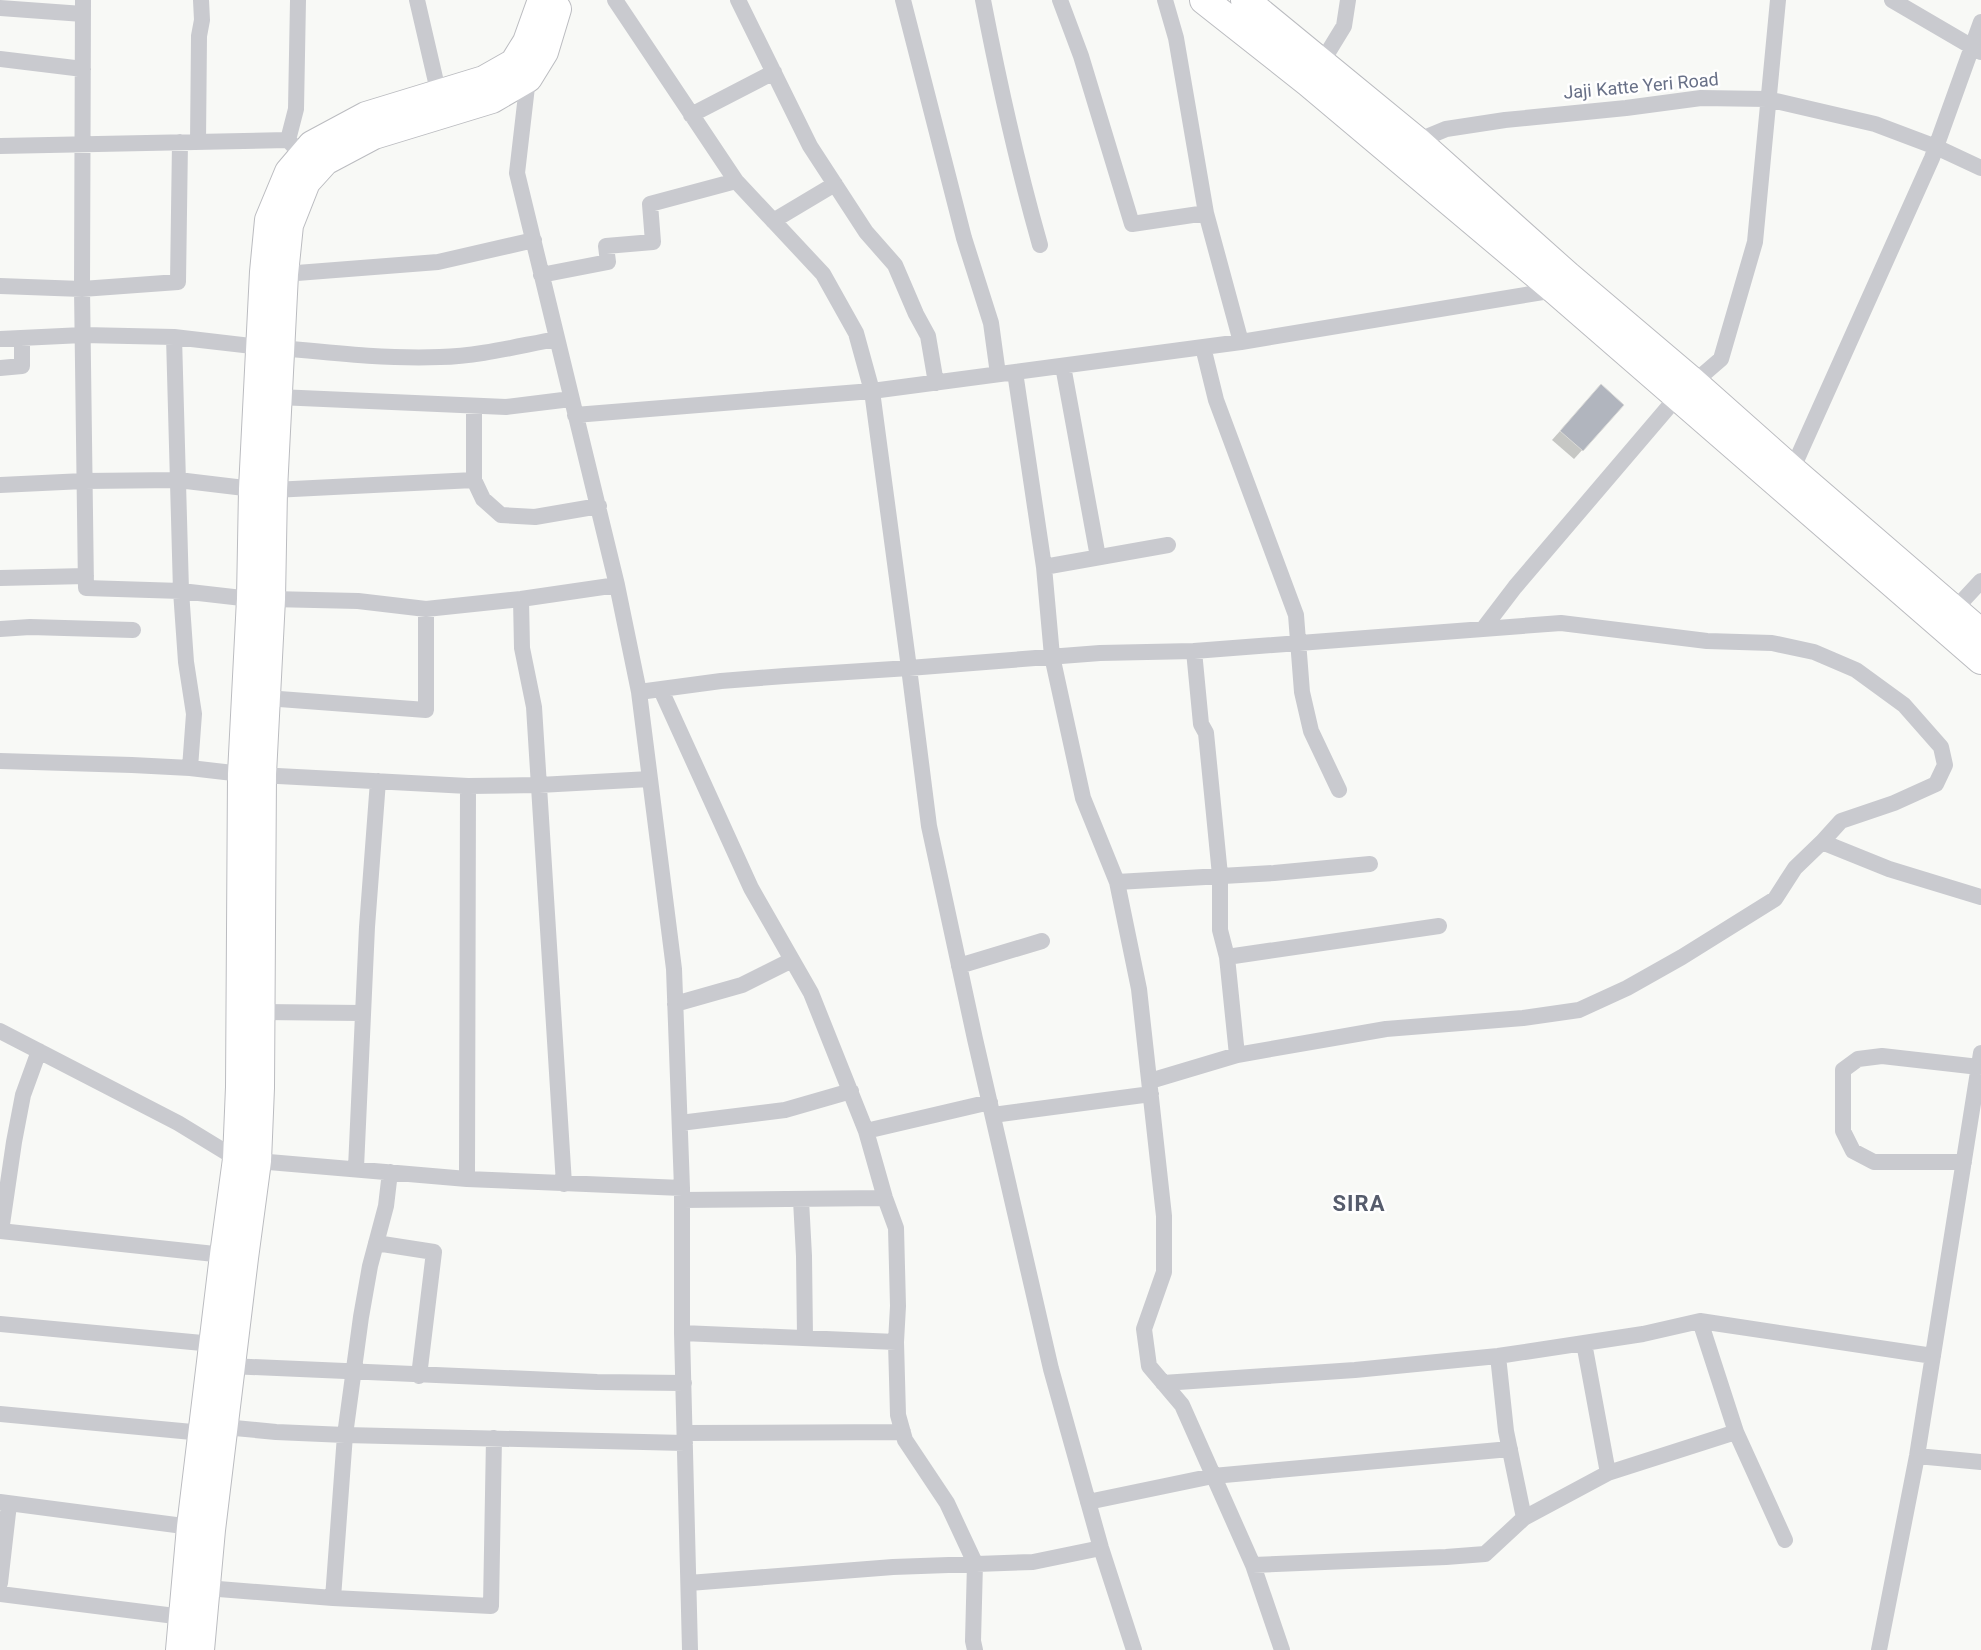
<svg xmlns="http://www.w3.org/2000/svg" width="1981" height="1650" font-family="Roboto,sans-serif">
	<style>
		.shadow { fill: #0003 }
		.building { fill: #b1b5be; stroke: #dadad8 }
		.lines { fill: none; stroke-linecap: round; stroke-linejoin: round }
		.highway-casing { stroke: #bbbcc0; stroke-width: 30 }
		.street { stroke: #c9cacf; stroke-width: 16 }
		.highway { stroke: #fff; stroke-width: 28 }
		.labels { text-anchor: middle; stroke-width: 5; stroke-linejoin: round; paint-order: stroke }
		.street-label { font-size: 18px; fill: #687087; stroke: #fff }
		.district-label { font-size: 22px; font-weight: bold; letter-spacing: 1px; fill: #565c6c; stroke: #fff }
	</style>
	<rect width="100%" height="100%" fill="#f8f9f6"/>
	<path class="shadow" d="M1593,394L1623,405L1574,459L1552,440Z"/>
	<path class="building" d="M1601,384L1624,405L1583,451L1560,431Z"/>
	<g class="lines">
		<g class="highway-casing">
			<path id="highway" d="M1204,0L1309,83L1555,290L1981,660
				M1245,0L1417,141L1568,276L1693,382L1792,470L1981,633
				M180,1650L191,1527L224,1255L237,1159L240,1087L242,774L251,599L253,489L264,272L269,220L289,172L312,145L366,116L484,80L514,63L527,42L542,0
				M200,1650L211,1530L244,1258L257,1161L260,1088L262,774L271,599L273,490L284,274L289,225L306,182L325,161L374,135L492,99L528,78L544,52L557,9"/>
		</g>
		<path class="street" d="M83,0L82,289L86,588L181,591L251,599
			M417,0L439,95
			M615,0L736,181L823,274L856,333L872,391L909,668L929,826L975,1039L1051,1369L1101,1548L1134,1650
			M738,0L810,146L866,232L895,265L916,314L928,336L936,383
			M903,0L964,238L991,323L998,374
			M983,0C999,83 1017,164 1040,245
			M1060,0L1081,56L1132,224L1206,213
			M1165,0L1176,38L1206,213L1241,342
			M1892,0L1981,52
			M0,8L83,14
			M0,59L83,69
			M1322,62L1344,26L1348,0
			M528,78L517,173L617,585L639,692L674,969L682,1188V1333L690,1650
			M691,115L774,72
			M288,140L296,109L298,0
			M1417,141L1446,129L1505,120L1626,108L1701,98L1767,99L1875,124L1936,147L1981,168
			M198,142L199,36L202,20L201,0
			M0,146L288,140L303,156
			M773,221L835,184
			M284,274L438,262L534,240
			M541,275L608,262L606,246L653,242L650,204L736,181
			M0,286L82,289L178,282L180,142
			M174,337L181,591L186,662L194,714L190,768
			M0,339L83,335L174,337L260,347
			M1203,347L1216,400L1296,615L1302,692L1311,731L1339,790
			M280,348C333,353 387,359 440,357C480,356 518,346 557,339
			M1063,366L1098,557
			M0,368L22,366V338
			M1015,372L1044,567L1052,656L1083,798L1117,882L1139,989L1164,1216V1272L1144,1329L1149,1366L1182,1405L1253,1565L1282,1650
			M278,397L506,407L571,399
			M474,406V480L483,499L501,515L535,517L599,506
			M575,415L872,391L1241,342L1555,290
			M1792,470L1932,158L1981,22
			M0,485L84,481L178,480L253,489
			M273,490L474,480
			M1044,567L1168,545
			M0,578L86,576
			M271,599L358,601L426,609L521,599L617,585
			M521,599L522,648L534,707L564,1184
			M1955,609L1981,581
			M0,629L30,627L133,630
			M1483,629L1515,587L1677,397L1721,359L1755,242L1778,0
			M1194,651L1201,724L1206,733L1220,875V930L1227,957L1237,1055
			M661,690L751,888L811,993L866,1131L885,1198L896,1228L898,1306L896,1342L898,1415L905,1440L947,1503L975,1563L973,1641L975,1650
			M639,692L721,681L785,676L909,668L1100,653L1194,651L1561,623L1707,641L1772,643L1814,652L1856,670L1904,705L1941,747L1945,765L1936,784L1894,803L1841,821L1822,842L1795,868L1775,899L1682,957L1627,988L1579,1010L1523,1018L1386,1029L1237,1055L1150,1081
			M266,698L426,710V609
			M0,761L132,765L190,768L242,774L468,786L539,785L650,779
			M1822,842L1889,869L1981,897
			M1117,882L1274,873L1370,864
			M1227,957L1439,926
			M959,966L1042,941
			M675,1004L742,985L792,960
			M261,1012L363,1013
			M0,1031L178,1123L237,1159
			M993,1115L1151,1094
			M680,1123L785,1110L851,1091
			M866,1131L990,1102
			M257,1161L467,1179L682,1188
			M1964,1162H1874L1853,1151L1843,1131V1070L1858,1059L1882,1056L1979,1067
			M356,1168L367,927L378,781
			M467,1179L468,786
			M682,1200L885,1198
			M801,1200L804,1256L805,1337
			M0,1231L224,1255
			M1,1231L14,1142L23,1095L39,1051
			M376,1243L434,1252L419,1376
			M1700,1321L1736,1432L1785,1540
			M0,1324L213,1344
			M682,1333L896,1342
			M1584,1343L1608,1473
			M230,1366L597,1382L684,1383
			M1163,1383L1355,1370L1498,1356L1643,1334L1700,1321L1933,1356
			M0,1414L203,1433
			M224,1427L276,1432L345,1435L685,1443
			M685,1433L903,1432
			M1917,1456L1981,1462
			M0,1502L191,1527
			M1088,1502L1213,1476L1510,1449
			M1524,1518L1608,1473L1736,1432
			M1253,1565L1446,1557L1485,1554L1524,1518L1506,1431L1498,1356
			M0,1583L9,1504
			M689,1583L893,1567L1033,1562L1101,1548
			M206,1588L333,1598L491,1606L494,1438
			M0,1594L183,1617
			M333,1598L345,1435L361,1317L370,1266L386,1206L390,1172
			M1879,1650L1917,1456L1981,1053"/>
		<use href="#highway" class="highway"/>
	</g>
	<g class="labels">
		<g class="street-label">
			<text transform="translate(1641 86) rotate(-5)" y="6">Jaji Katte Yeri Road</text>
		</g>
		<g class="district-label">
			<text x="1359" y="1211">SIRA</text>
		</g>
	</g>
</svg>
